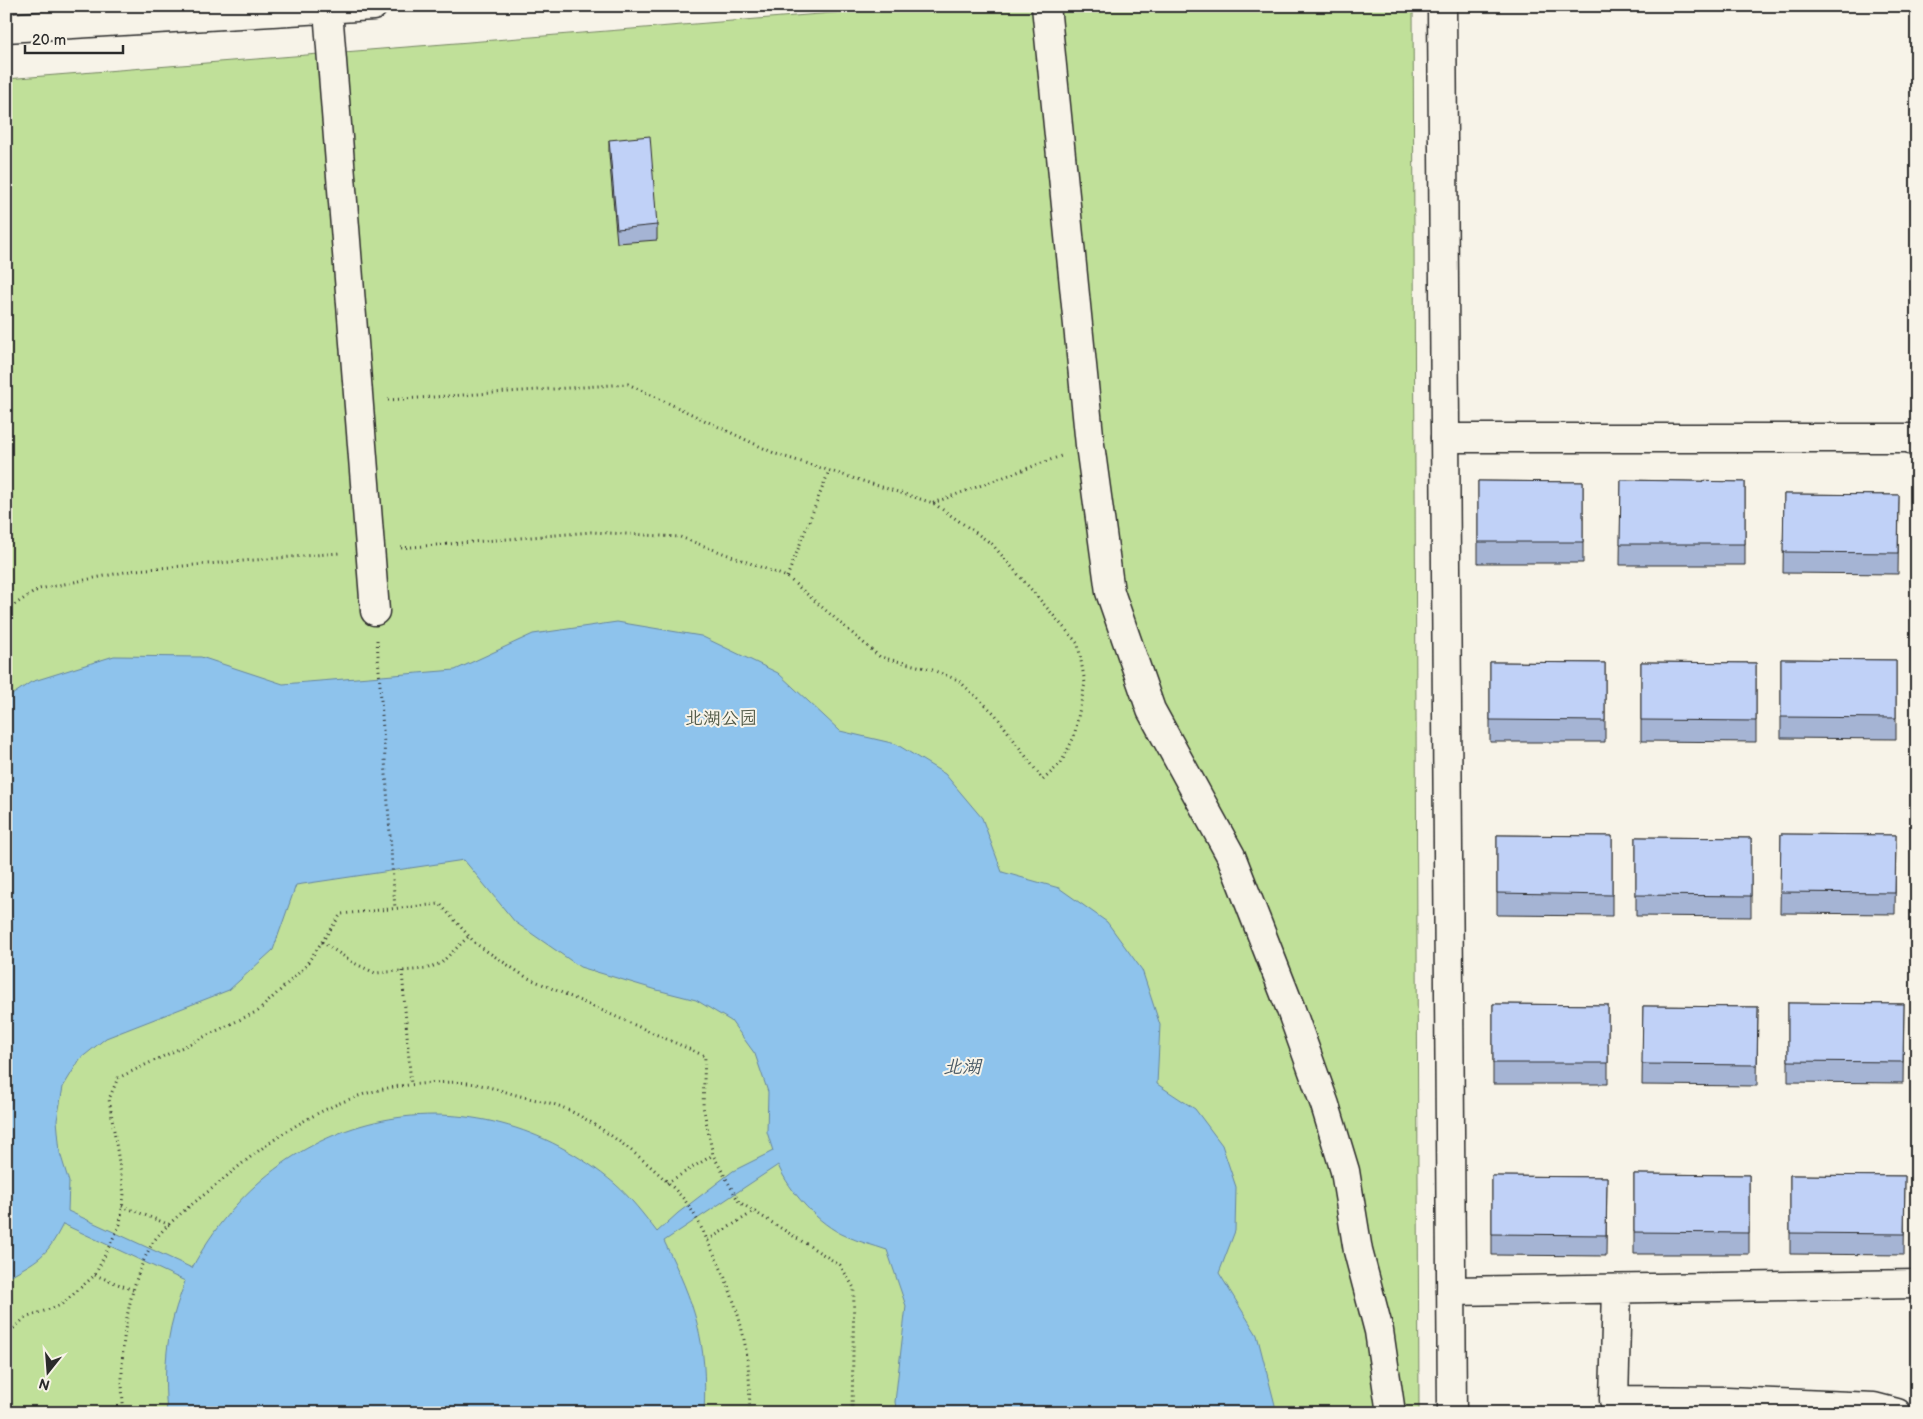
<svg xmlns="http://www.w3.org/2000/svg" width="1923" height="1419" font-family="'Balsamiq Sans','LXGW WenKai TC',sans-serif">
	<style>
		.green { fill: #c0e099; stroke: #768662 }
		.water { fill: #8ec3ec; stroke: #66869f; fill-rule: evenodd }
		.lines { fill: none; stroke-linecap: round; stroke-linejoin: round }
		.street-casing { stroke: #2b2b2b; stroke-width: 31 }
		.secondary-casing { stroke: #2b2b2b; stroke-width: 31 }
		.path { stroke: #2b2b2b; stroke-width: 3; stroke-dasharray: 1 4; stroke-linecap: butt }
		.street { stroke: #f7f3e8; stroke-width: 28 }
		.secondary { stroke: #f7f3e8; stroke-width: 28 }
		.wall { fill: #a5b4d4; stroke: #2b2b2b }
		.building { fill: #c0d1f7; stroke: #2b2b2b }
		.labels { text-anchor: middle; stroke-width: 4; stroke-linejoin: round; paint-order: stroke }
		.park-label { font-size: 18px; fill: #505846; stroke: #f7f3e8 }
		.water-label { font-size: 19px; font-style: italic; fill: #495965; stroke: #f7f3e8 }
	</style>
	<rect width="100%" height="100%" fill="#f7f3e8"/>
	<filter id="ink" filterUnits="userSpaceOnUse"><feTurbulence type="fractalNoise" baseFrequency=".02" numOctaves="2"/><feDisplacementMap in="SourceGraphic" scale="10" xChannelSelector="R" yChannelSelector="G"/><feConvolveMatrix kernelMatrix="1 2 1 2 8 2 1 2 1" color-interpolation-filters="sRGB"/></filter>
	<g filter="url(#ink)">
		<path class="green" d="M920,6H1413L1419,1413H6V79Z"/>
		<path class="water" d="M617,622L701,636L778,673L840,731L896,744L945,774L982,818L1002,872L1059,888L1107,922L1142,970L1160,1025L1157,1084L1195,1109L1222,1145L1236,1187L1235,1231L1219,1273L1257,1335L1275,1405V1413H897L895,1402L906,1306L887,1250C873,1245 859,1242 846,1236C819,1225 789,1191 778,1165L664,1241C695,1304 708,1341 704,1413H167C164,1380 165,1346 174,1315C177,1303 182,1292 185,1281L63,1224C46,1258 38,1260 6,1278V699L31,682L114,656L201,657L283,684L455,670L533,634ZM464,860L515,922L580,967L657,990L696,1000L731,1021L755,1054L768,1092L767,1132L773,1151L733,1171L678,1213L657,1232C644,1215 631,1198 615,1184C473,1064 278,1106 192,1268L68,1211L69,1182L60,1153L57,1120L63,1087L80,1059L106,1038L229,990L273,950L296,885Z"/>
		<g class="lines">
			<g class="street-casing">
				<path id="street" d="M1046,6L1090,445L1110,592L1151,710L1231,856L1290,1007L1325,1105L1345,1171L1358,1251L1379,1331L1391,1413
					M328,10L375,611
					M6,28L373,6
					M1445,438H1911L1917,443
					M1617,1289L1614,1400L1727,1401L1874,1407L1897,1413
					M1451,1291L1917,1284"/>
			</g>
			<g class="secondary-casing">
				<path id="secondary" d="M1442,6L1452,1413"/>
			</g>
			<path class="path" d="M388,400L628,384L776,454L933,503L992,544L1078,644L1085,683L1074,737L1061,763L1043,780L995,714L958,680L930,669L880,657L787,577L680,537L591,532L400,548
				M933,503L1061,456
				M787,577L829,471
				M6,610L39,589L135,570L339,553
				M377,640L395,909
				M322,942L354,963L375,973L426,969L441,963L469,936
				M402,971L411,1085
				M667,1183L713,1155
				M122,1206L170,1225
				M708,1240L755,1211
				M95,1275L133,1290
				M6,1335L25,1318L61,1305L95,1275L120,1224L124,1194L109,1099L118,1078L258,1011L304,968L341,914L440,904L476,944L526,977L705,1056L703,1106L713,1155L739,1202L840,1265L854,1288L852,1413
				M6,1381L12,1413
				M124,1413C118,1359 125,1291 152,1244C164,1224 202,1197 220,1182C270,1139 327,1099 393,1087C414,1084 455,1080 475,1084C492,1087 508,1093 524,1097C536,1100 548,1102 559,1106C599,1122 653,1165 682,1197C694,1211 702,1229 710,1246C737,1298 753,1353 749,1413"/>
			<use href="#street" class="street"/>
			<use href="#secondary" class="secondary"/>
		</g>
		<path class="wall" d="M609,140L657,225V240L617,243L609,154Z
			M1621,480L1745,482V565H1620Z
			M1478,481L1583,482V563H1478Z
			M1784,494L1899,495L1898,574L1783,573Z
			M1781,659L1896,660V739L1781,738Z
			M1490,662L1605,663V742H1490Z
			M1641,662L1756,663V742L1641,741Z
			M1781,834L1896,835L1895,914L1780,913Z
			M1497,835L1612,836V916L1497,915Z
			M1636,837L1751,838V917L1636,916Z
			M1788,1003L1904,1004L1903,1083L1788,1082Z
			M1493,1004L1608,1005V1084H1493Z
			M1643,1006L1758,1007L1757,1086L1642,1085Z
			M1634,1174L1749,1175V1254H1634Z
			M1790,1175L1905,1176L1904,1255L1790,1254Z
			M1492,1176L1607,1177L1606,1256L1492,1255Z"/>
		<path class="building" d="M650,136L657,225L617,229L609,140Z
			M1621,480L1745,482V544H1620Z
			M1478,481L1583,482V542H1478Z
			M1784,494L1899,495L1898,553L1783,552Z
			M1781,659L1896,660V718L1781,717Z
			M1490,662L1605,663V721L1490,720Z
			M1641,662L1756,663V721L1641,720Z
			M1781,834L1896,835L1895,893L1780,892Z
			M1497,835L1612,836V895L1497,893Z
			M1636,837L1751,838V896L1636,895Z
			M1788,1003L1904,1004L1903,1062L1788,1061Z
			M1493,1004L1608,1005V1063H1493Z
			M1643,1006L1758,1007L1757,1065L1642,1064Z
			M1634,1174L1749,1175V1233L1634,1232Z
			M1790,1175L1905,1176L1904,1234L1790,1233Z
			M1492,1176L1607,1177L1606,1235L1492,1234Z"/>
	</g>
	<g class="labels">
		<g class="park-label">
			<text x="721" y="724">北湖公园</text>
		</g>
		<g class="water-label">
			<text x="962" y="1073">北湖</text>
		</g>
	</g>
	<rect width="1923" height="1419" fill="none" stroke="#f7f3e8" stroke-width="25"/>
	<rect x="12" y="12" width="1898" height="1394" fill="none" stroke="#2b2b2b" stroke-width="2" filter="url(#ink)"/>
	<g transform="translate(48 1372) rotate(197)" stroke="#f7f3e8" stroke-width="4" paint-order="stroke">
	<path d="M0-4L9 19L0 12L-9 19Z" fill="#2b2b2b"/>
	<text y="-8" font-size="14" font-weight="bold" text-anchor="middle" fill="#2b2b2b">N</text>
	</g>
	<path d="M25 45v8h98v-8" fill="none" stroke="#2b2b2b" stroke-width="2.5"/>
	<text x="32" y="45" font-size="15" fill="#2b2b2b" stroke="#f7f3e8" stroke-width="4" paint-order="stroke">20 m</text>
</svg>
